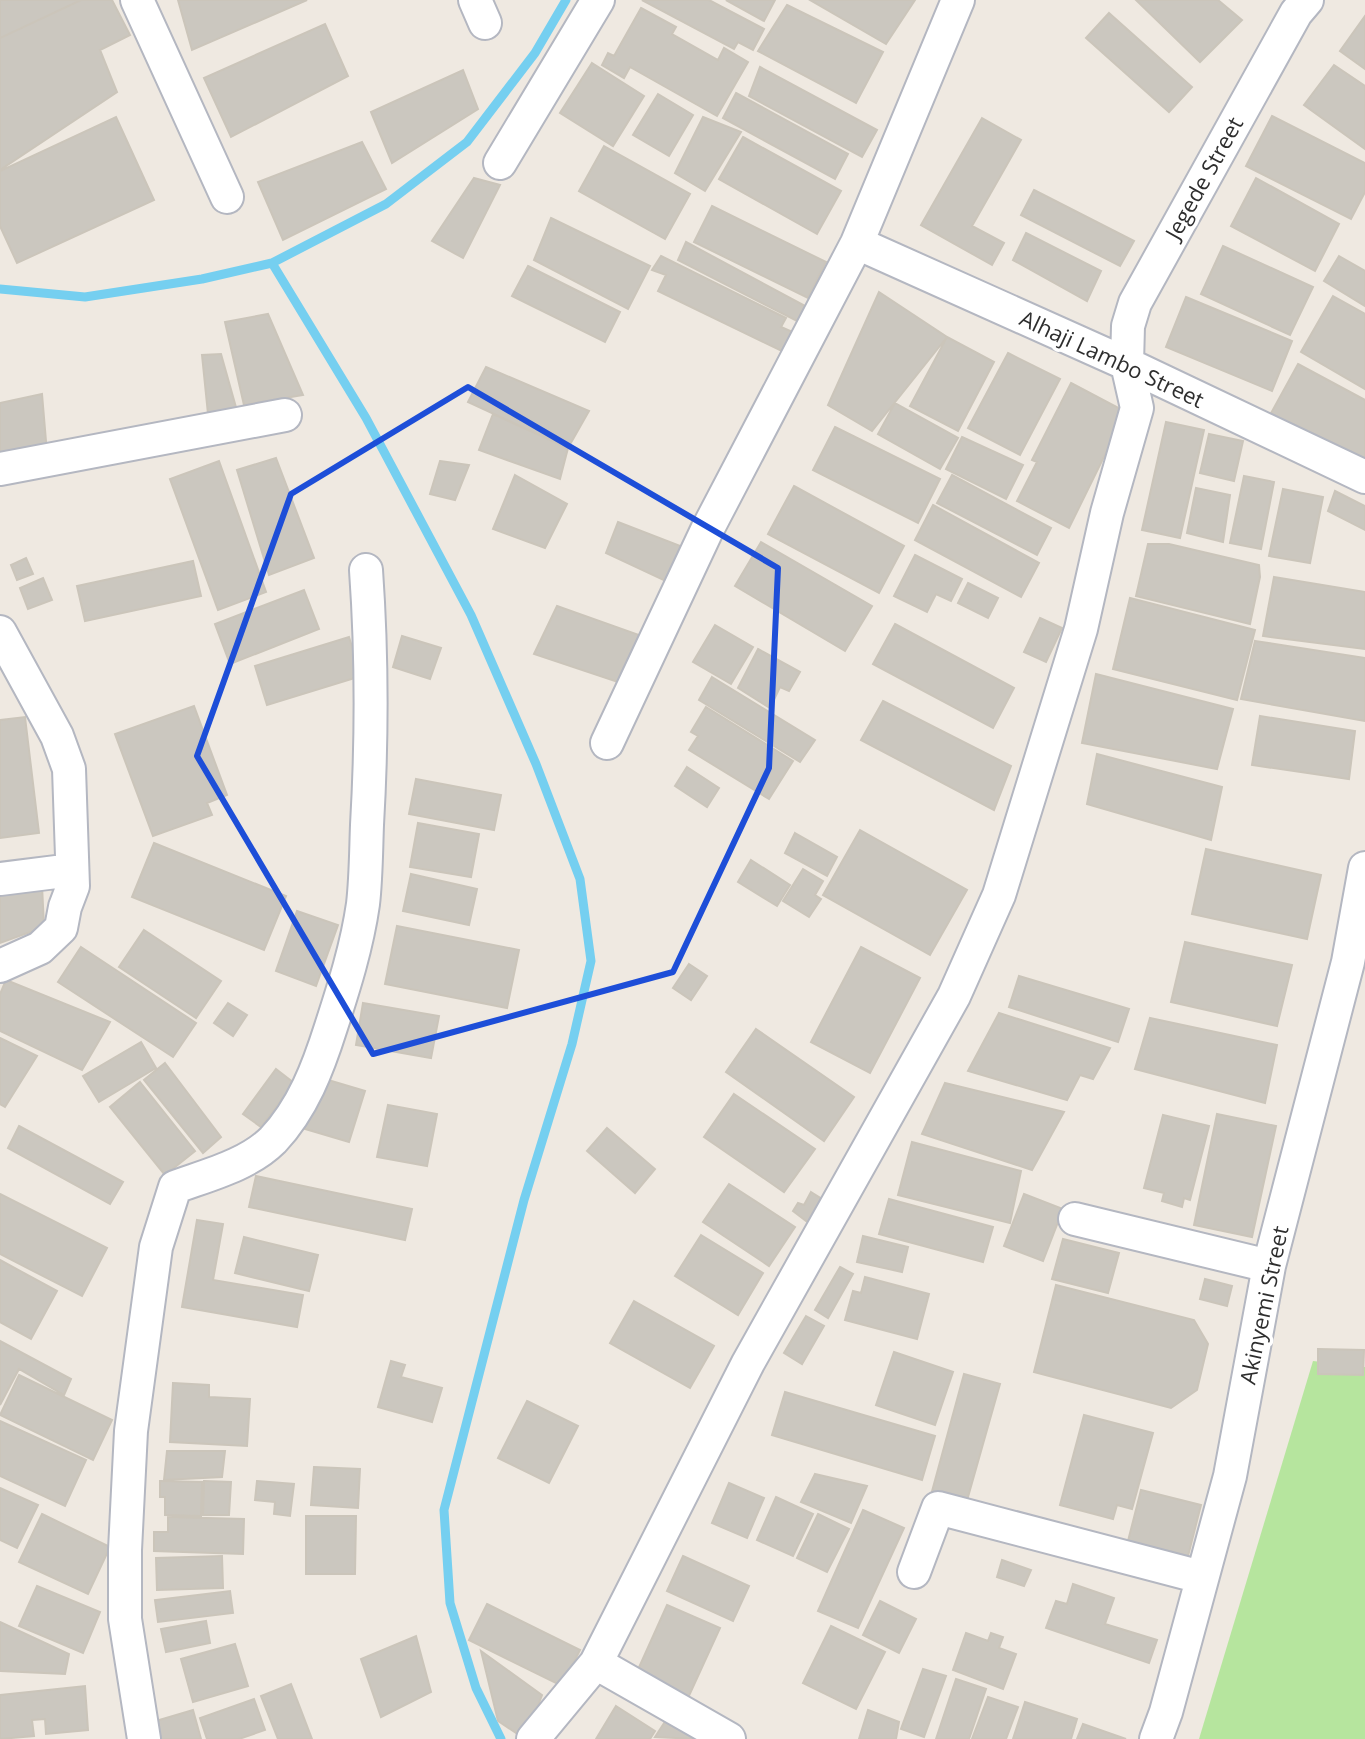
<svg xmlns="http://www.w3.org/2000/svg" width="1365" height="1739" font-family="'Open Sans',sans-serif">
	<style>
		.green { fill: #b6e59e }
		.lines { fill: none; stroke-linecap: round; stroke-linejoin: round }
		.stream { stroke: #75cff0; stroke-width: 9 }
		.building { fill: #cbc7bf; stroke: #cbc5ba; stroke-width: 2 }
		.minor-casing { stroke: #b4b7c1; stroke-width: 36 }
		.minor { stroke: #fff; stroke-width: 32 }
		.marked { fill: none; stroke: #1d4ed8; stroke-width: 6; stroke-linejoin: round }
		.labels { text-anchor: middle; stroke-width: 7; stroke-linejoin: round; paint-order: stroke }
		.street-label { font-size: 22px; fill: #2e2e2e; stroke: #fff }
	</style>
	<rect width="100%" height="100%" fill="#efe9e1"/>
	<path class="green" d="M1313,1361L1365,1367V1739H1199Z"/>
	<g class="lines">
		<path class="stream" d="M272,263L366,418L471,615L536,764L580,879L591,961L572,1044L524,1200L444,1510L450,1603L476,1688L501,1739
			M0,289L85,297L202,279L272,263L386,204L467,142L535,53L566,0"/>
	</g>
	<path class="building" d="M0,0H81L0,38Z
		M81,0H112L130,35L100,50L117,92L0,170V38Z
		M178,0H307L192,50Z
		M642,0H709L764,29L753,50L738,42L734,49Z
		M726,0H775L764,21Z
		M810,0H915L886,44Z
		M1136,0H1218L1242,20L1200,62Z
		M787,5L883,52L856,103L758,51Z
		M641,8L676,27L672,34L718,60L724,48L748,62L717,116L630,67L624,78L602,65L608,53L614,56Z
		M1109,13L1192,87L1169,112L1086,38Z
		M1365,16V69L1340,51Z
		M325,24L348,76L231,137L204,78Z
		M592,63L644,96L613,146L560,113Z
		M1334,65L1365,86V149L1304,105Z
		M760,67L877,130L862,157L749,96Z
		M463,70L478,109L392,163L371,112Z
		M736,93L848,154L835,179L723,118Z
		M658,94L693,115L669,156L633,135Z
		M1272,116L1365,163V192L1351,219L1246,166Z
		M116,117L154,200L17,263L0,226V171Z
		M703,117L741,132L705,191L675,173Z
		M982,118L1021,140L972,226L1004,243L992,265L921,225Z
		M743,137L841,191L817,234L719,179Z
		M362,142L386,189L283,240L258,182Z
		M604,146L690,194L665,239L579,191Z
		M474,178L500,185L463,258L432,241Z
		M1256,178L1339,224L1315,271L1231,226Z
		M1034,190L1134,241L1120,266L1021,215Z
		M712,206L826,262L808,298L694,242Z
		M551,218L650,266L628,309L534,260Z
		M1026,233L1101,271L1087,301L1013,260Z
		M686,242L805,306L797,321L678,260Z
		M1223,246L1313,287L1290,335L1201,294Z
		M661,256L786,318L781,327L797,334L784,352L658,291L666,275L652,270Z
		M1339,256L1365,271V306L1324,281Z
		M528,266L620,312L605,342L512,296Z
		M879,292L947,337L872,431L828,405Z
		M1333,296L1365,314V389L1301,352Z
		M1186,297L1292,341L1272,391L1166,347Z
		M268,314L303,395L244,405L225,322Z
		M947,337L994,362L958,431L910,406Z
		M1008,353L1060,379L1020,455L968,428Z
		M221,354L237,411L208,414L202,355Z
		M1298,364L1365,400V465L1270,415Z
		M486,367L589,411L568,448L468,402Z
		M1071,383L1126,412L1069,528L1017,501L1037,462L1032,460Z
		M42,394L47,453L0,462V403Z
		M895,403L958,438L940,469L878,434Z
		M493,414L568,448L560,479L479,450Z
		M1166,422L1204,430L1180,538L1142,530Z
		M835,427L940,479L918,523L813,470Z
		M1209,434L1243,441L1234,481L1200,473Z
		M962,437L1023,465L1006,499L946,469Z
		M276,458L314,558L269,575L237,470Z
		M219,461L266,592L218,610L170,479Z
		M440,461L469,465L455,500L430,494Z
		M515,475L567,504L545,548L493,529Z
		M952,475L1051,528L1037,555L937,503Z
		M1244,476L1274,482L1261,549L1230,543Z
		M794,486L904,546L879,593L768,534Z
		M1196,488L1230,495L1223,542L1187,533Z
		M1283,489L1323,497L1310,563L1269,556Z
		M1335,491L1365,506V530L1328,511Z
		M933,505L1039,563L1021,597L915,540Z
		M618,522L688,549L670,583L606,553Z
		M761,542L872,606L845,651L735,586Z
		M1148,544H1169L1259,565L1260,577L1250,624L1136,596Z
		M915,555L962,579L951,601L936,594L927,612L894,596Z
		M26,558L33,574L17,580L11,565Z
		M193,561L201,596L85,621L77,586Z
		M1274,577L1365,592V649L1263,636Z
		M43,578L52,600L28,609L20,588Z
		M968,583L998,598L988,618L958,603Z
		M304,590L319,629L230,664L215,624Z
		M1130,598L1255,630L1237,700L1113,669Z
		M557,606L639,635L621,683L534,654Z
		M1040,618L1062,628L1046,662L1024,652Z
		M895,624L1014,688L993,728L873,664Z
		M715,625L753,647L731,684L693,662Z
		M402,636L441,648L430,679L393,667Z
		M349,637L361,676L267,705L255,666Z
		M1255,641L1365,658V721L1241,699Z
		M758,649L800,672L789,691L780,687L770,708L738,688Z
		M1096,674L1233,709L1217,769L1082,743Z
		M712,677L815,740L800,762L699,700Z
		M883,701L1011,766L994,810L861,740Z
		M194,706L227,795L207,803L212,815L153,836L115,734Z
		M706,707L793,761L769,799L689,750L698,736L691,732Z
		M1260,716L1355,731L1349,779L1252,765Z
		M25,717L39,833L0,838V720Z
		M1097,754L1222,787L1211,840L1087,804Z
		M687,767L719,788L707,807L675,786Z
		M416,779L501,795L494,830L409,814Z
		M418,823L479,834L471,877L410,867Z
		M860,830L967,890L930,955L823,895Z
		M795,833L837,857L827,876L785,853Z
		M154,843L286,896L264,950L132,897Z
		M1206,849L1321,875L1307,939L1192,914Z
		M751,860L790,885L777,906L738,882Z
		M803,869L823,881L815,895L821,899L809,917L783,901Z
		M411,874L477,889L469,925L403,911Z
		M42,885L44,927L0,943V896Z
		M297,911L338,925L316,986L276,971Z
		M397,926L519,950L507,1008L385,984Z
		M144,930L221,981L196,1018L119,967Z
		M1185,942L1292,965L1277,1026L1171,1002Z
		M81,947L196,1023L173,1057L58,982Z
		M861,947L920,978L870,1073L811,1042Z
		M689,964L707,976L691,1000L673,988Z
		M1019,976L1129,1009L1118,1042L1009,1007Z
		M6,980L110,1022L82,1070L0,1031V994Z
		M228,1003L247,1015L233,1036L214,1023Z
		M363,1003L439,1016L431,1058L356,1045Z
		M999,1013L1110,1048L1093,1079L1080,1075L1067,1100L968,1071Z
		M1150,1018L1277,1045L1265,1103L1135,1069Z
		M756,1029L854,1097L824,1141L726,1072Z
		M0,1038L37,1056L5,1107L0,1104Z
		M141,1042L156,1068L99,1102L83,1076Z
		M165,1063L221,1137L203,1153L144,1080Z
		M276,1069L294,1083L261,1127L243,1114Z
		M318,1077L365,1091L349,1142L302,1128Z
		M140,1082L195,1151L165,1175L110,1107Z
		M945,1083L1064,1112L1032,1170L922,1134Z
		M734,1094L815,1149L784,1192L704,1137Z
		M388,1105L437,1114L427,1166L377,1157Z
		M1217,1114L1276,1126L1252,1237L1194,1225Z
		M1163,1115L1209,1126L1190,1200L1184,1198L1182,1207L1162,1201L1164,1193L1144,1188Z
		M19,1126L123,1182L110,1204L8,1148Z
		M607,1128L655,1169L635,1193L587,1151Z
		M912,1142L1021,1171L1010,1223L898,1195Z
		M256,1176L412,1209L405,1240L249,1207Z
		M729,1184L795,1227L769,1266L703,1222Z
		M811,1192L822,1199L814,1227L793,1211L798,1203L804,1205Z
		M0,1194L107,1248L82,1296L0,1254Z
		M1024,1194L1063,1209L1043,1261L1004,1246Z
		M889,1199L993,1227L983,1262L879,1234Z
		M197,1220L223,1224L213,1280L303,1295L297,1327L182,1307Z
		M701,1235L763,1273L738,1315L675,1276Z
		M863,1236L908,1247L902,1272L857,1262Z
		M244,1237L318,1255L309,1291L235,1273Z
		M1063,1239L1119,1253L1108,1293L1052,1279Z
		M0,1260L57,1291L31,1339L0,1322Z
		M840,1267L853,1274L828,1318L815,1310Z
		M865,1277L929,1294L917,1339L845,1320L853,1291L861,1293Z
		M1205,1279L1232,1286L1227,1306L1200,1299Z
		M1056,1285L1194,1320L1208,1344L1197,1390L1171,1408L1034,1372Z
		M634,1301L714,1346L690,1388L610,1343Z
		M806,1316L824,1326L802,1364L784,1353Z
		M0,1341L71,1379L64,1395L19,1369L0,1405Z
		M1318,1349L1364,1350L1363,1375L1318,1374Z
		M894,1352L953,1372L935,1425L876,1405Z
		M391,1361L405,1365L401,1377L442,1388L432,1422L378,1407Z
		M964,1374L1000,1384L966,1504L931,1495Z
		M19,1375L112,1420L93,1460L0,1415Z
		M173,1383L209,1385V1397L250,1399L247,1446L170,1442Z
		M785,1392L935,1436L922,1480L772,1435Z
		M527,1401L578,1426L549,1483L498,1458Z
		M1084,1415L1153,1433L1132,1509L1117,1505L1113,1519L1060,1505Z
		M0,1421L86,1460L65,1506L0,1476Z
		M167,1451H225L222,1477L164,1480Z
		M314,1467L360,1469L358,1508L311,1505Z
		M815,1474L867,1486L851,1523L801,1502Z
		M160,1481L202,1482L201,1516L165,1515V1497H160Z
		M204,1481L231,1482L229,1515H203Z
		M257,1481L294,1484L290,1516L274,1514L275,1502L255,1500Z
		M729,1483L764,1498L747,1538L712,1523Z
		M0,1488L38,1505L17,1548L0,1540Z
		M1141,1490L1201,1505L1188,1556L1128,1541Z
		M776,1497L813,1514L793,1556L757,1540Z
		M863,1510L904,1528L858,1628L818,1611Z
		M42,1514L110,1547L88,1594L19,1562Z
		M818,1514L849,1529L827,1572L797,1558Z
		M306,1516H356L355,1574H306Z
		M168,1517L244,1519L243,1554L154,1551V1532H168Z
		M222,1556L223,1588L157,1590L156,1558Z
		M683,1556L749,1586L733,1621L667,1591Z
		M1002,1560L1031,1570L1024,1586L997,1577Z
		M1073,1584L1114,1598L1105,1624L1157,1640L1149,1663L1046,1628L1056,1601L1067,1604Z
		M37,1586L100,1612L83,1653L19,1626Z
		M230,1591L233,1613L158,1622L155,1600Z
		M880,1601L916,1619L899,1653L863,1635Z
		M487,1604L580,1650L562,1686L469,1640Z
		M667,1605L720,1628L688,1698L636,1674Z
		M206,1621L210,1643L166,1652L161,1629Z
		M0,1622L69,1654L65,1674L0,1671Z
		M831,1626L885,1652L856,1709L803,1683Z
		M966,1633L988,1641L991,1633L1003,1637L999,1648L1016,1654L1003,1689L953,1670Z
		M416,1636L431,1692L381,1717L361,1659Z
		M235,1644L248,1686L193,1702L181,1659Z
		M481,1651L542,1695L525,1739L498,1721Z
		M923,1669L946,1676L924,1737L901,1729Z
		M956,1679L986,1689L969,1739H936Z
		M291,1684L312,1739H278L261,1696Z
		M85,1686L88,1730L46,1734L45,1719L32,1720L34,1736L0,1739V1695Z
		M988,1697L1018,1707L1006,1739H972Z
		M254,1699L265,1730L239,1739H207L200,1718Z
		M1025,1702L1077,1719L1071,1739H1013Z
		M616,1706L655,1731L650,1739H596Z
		M193,1710L201,1739H161L156,1721Z
		M868,1710L899,1722L896,1739H859Z
		M666,1720L696,1739L655,1737Z
		M1083,1724L1126,1739H1077Z"/>
	<g class="lines">
		<g class="minor-casing">
			<path id="minor" d="M137,0L227,197
				M475,0L485,23
				M500,163L598,0
				M857,243L1127,364L1365,477
				M0,469L285,415
				M0,632L57,736L69,769L73,886L65,907L61,928L40,948L0,966
				M607,743L707,530L857,243L958,0
				M0,879L72,870
				M1075,1219L1269,1266
				M914,1572L938,1508L1201,1577
				M596,1663L729,1739
				M144,1739L125,1619V1550L131,1431L156,1247L175,1187C208,1175 248,1165 273,1140C303,1108 318,1068 331,1027C344,987 357,946 363,904C366,878 366,851 367,825C372,739 372,655 366,570
				M533,1739L596,1663L748,1363L954,996L999,895L1081,629L1107,513L1137,408L1127,364L1128,326L1135,303L1296,13L1307,0
				M1156,1739L1166,1712L1230,1476L1269,1266L1348,962L1365,868"/>
		</g>
		<use href="#minor" class="minor"/>
	</g>
	<path class="marked" d="M468,387L778,568L769,768L673,972L373,1054L197,756L291,494Z"/>
	<g class="labels">
		<g class="street-label">
			<text transform="translate(1204 178) rotate(-61)" y="8">Jegede Street</text>
			<text transform="translate(1112 359) rotate(25)" y="8">Alhaji Lambo Street</text>
			<text transform="translate(1264 1305) rotate(-78)" y="8">Akinyemi Street</text>
		</g>
	</g>
</svg>
